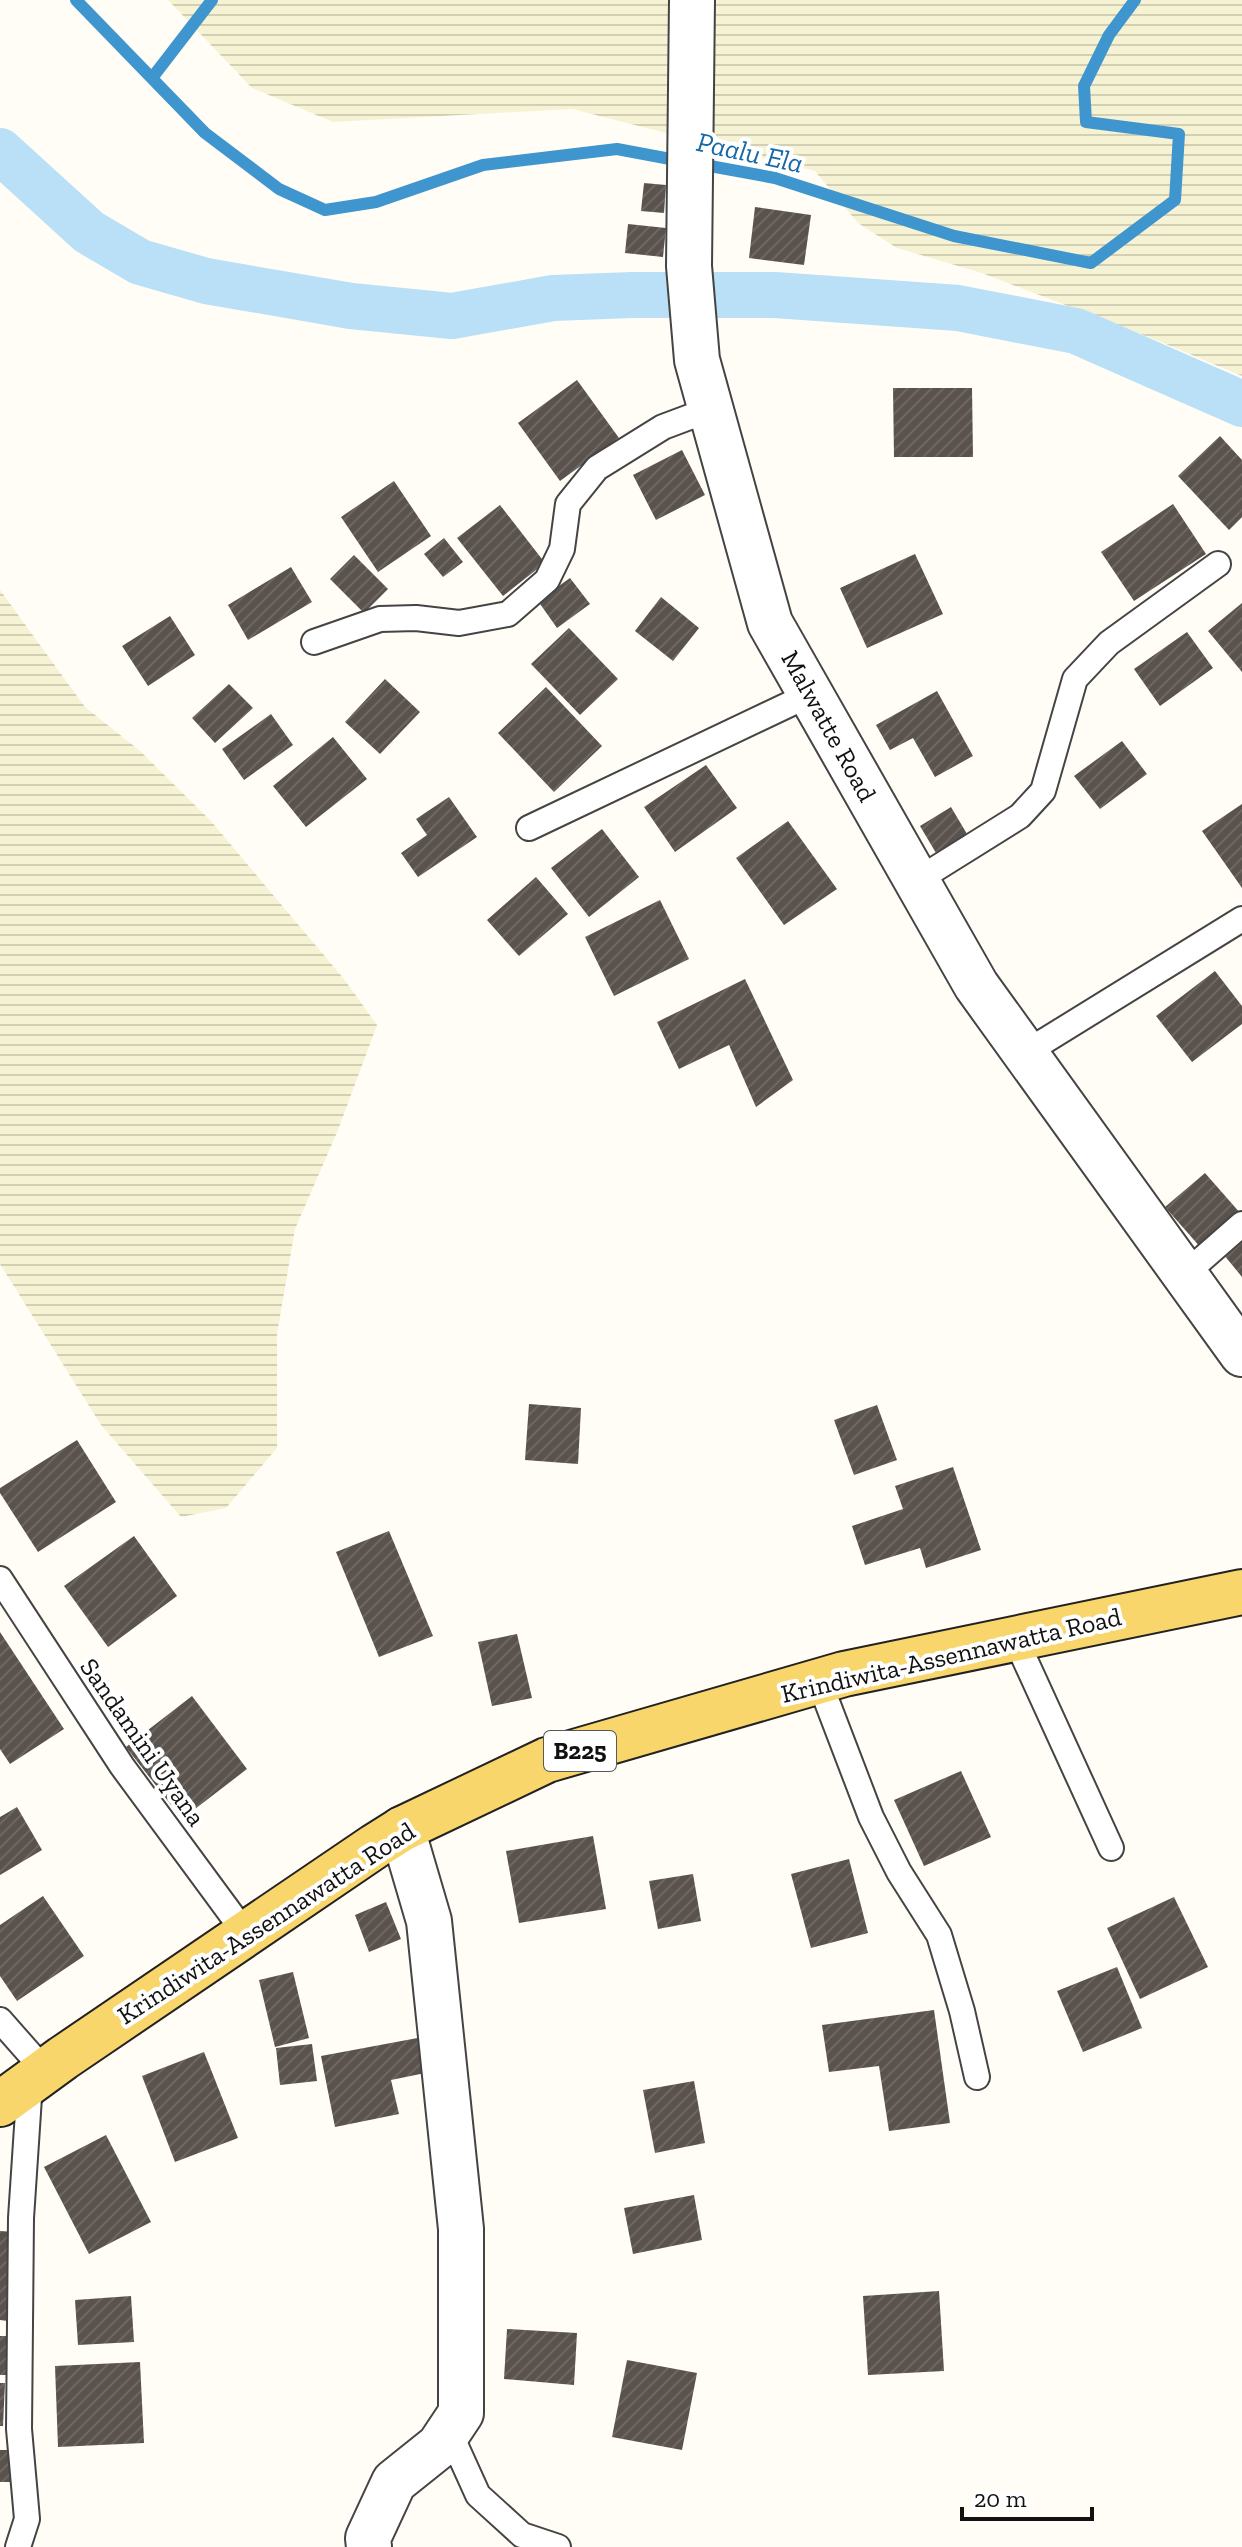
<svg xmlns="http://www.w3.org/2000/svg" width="1242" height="2547" font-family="'Zilla Slab',serif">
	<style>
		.farmland { fill: url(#farmland-rules) }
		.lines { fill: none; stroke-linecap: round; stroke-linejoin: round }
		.stream { stroke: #3f96cf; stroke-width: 12 }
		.canal { stroke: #b9e0f7; stroke-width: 46 }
		.building { fill: url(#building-hatch) }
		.service-casing { stroke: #444; stroke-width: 28 }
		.minor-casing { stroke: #444; stroke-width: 48 }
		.tertiary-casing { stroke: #444; stroke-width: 48 }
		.primary-casing { stroke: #222; stroke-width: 48 }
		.service { stroke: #fff; stroke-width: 24 }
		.minor { stroke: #fff; stroke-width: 44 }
		.tertiary { stroke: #fff; stroke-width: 44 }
		.primary { stroke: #f9d66b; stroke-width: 44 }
		.labels { text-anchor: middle; stroke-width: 8; stroke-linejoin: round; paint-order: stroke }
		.shield { fill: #fff; stroke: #585858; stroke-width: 2 }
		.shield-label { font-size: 24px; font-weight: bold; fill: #111 }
		.street-label { font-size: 26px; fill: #111; stroke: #fff }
		.water-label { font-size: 28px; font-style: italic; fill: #1768a6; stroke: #fff }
	</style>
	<defs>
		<pattern id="farmland-rules" width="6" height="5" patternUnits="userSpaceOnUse" patternTransform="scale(2)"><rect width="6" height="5" fill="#f6f3d4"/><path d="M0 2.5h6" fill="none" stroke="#d2cfb5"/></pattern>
		<pattern id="building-hatch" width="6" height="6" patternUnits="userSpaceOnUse" patternTransform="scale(2)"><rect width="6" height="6" fill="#5a524d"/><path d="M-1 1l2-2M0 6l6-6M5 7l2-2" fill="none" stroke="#6d6662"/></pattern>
	</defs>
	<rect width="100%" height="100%" fill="#fffdf5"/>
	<path class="farmland" d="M168,0H1242V376L1161,342L982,273L897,248L858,223L815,171L572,109L333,122L252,88Z
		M0,590L85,707L139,750L210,820L344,979L377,1025L338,1130L295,1229L277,1334V1448L226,1508L181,1517L101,1425L0,1264Z"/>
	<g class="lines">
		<path class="stream" d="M76,0L205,133L279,189L325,210L376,202L483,165L617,149L681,161
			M152,78L212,0
			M699,164L775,178L954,236L1091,263L1175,200L1179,134L1086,122L1084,86L1109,35L1135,0"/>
		<path class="canal" d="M0,151L89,232L140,262L206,281L351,306L452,316L553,298L632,295H775L958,308L1076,331L1242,404"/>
	</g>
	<path class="building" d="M644,183L666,185L664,213L641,211Z
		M755,207L811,215L804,265L749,258Z
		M628,224L666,228L663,257L625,253Z
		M577,380L619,438L560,481L518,423Z
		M893,388H972L973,457H894Z
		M1220,436L1242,460V517L1229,530L1178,476Z
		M682,450L705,495L656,520L633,475Z
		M394,481L431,536L378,572L341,517Z
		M1173,504L1206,554L1134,601L1101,552Z
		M500,505L545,563L503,596L457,538Z
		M444,538L463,562L443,577L424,554Z
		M915,554L943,614L867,648L840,588Z
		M354,555L388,589L364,613L330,579Z
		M291,567L312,602L248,640L228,605Z
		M570,578L590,604L557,628L538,601Z
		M661,597L699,628L673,661L635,631Z
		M1242,603V672L1208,631Z
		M170,616L195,655L148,686L122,646Z
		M569,628L618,679L580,715L531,664Z
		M1187,632L1213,668L1160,706L1134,669Z
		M385,679L420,712L380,754L345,722Z
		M229,684L253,708L215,743L192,718Z
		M546,687L602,746L554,792L498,733Z
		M937,691L973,756L935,777L913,738L890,750L876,725Z
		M271,714L293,745L244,780L222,749Z
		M333,737L367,779L306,827L273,786Z
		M1122,741L1147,774L1100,809L1074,776Z
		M706,765L737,808L675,852L644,807Z
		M449,797L477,837L418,877L401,853L427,835L416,819Z
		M1242,804V888L1202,831Z
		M951,807L967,834L936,853L920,826Z
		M788,821L837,889L784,925L736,858Z
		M602,829L639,877L589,917L551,868Z
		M536,877L568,914L519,956L487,920Z
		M660,900L689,959L614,996L585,937Z
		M1215,971L1242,1006V1024L1192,1062L1156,1016Z
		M745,979L793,1080L756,1107L729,1045L679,1069L657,1022Z
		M1205,1173L1241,1214L1201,1248L1165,1207Z
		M1242,1241V1277L1224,1255Z
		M529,1404L581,1408L578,1464L525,1460Z
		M877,1405L897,1460L854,1475L834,1420Z
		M77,1440L116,1502L38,1552L0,1493V1488Z
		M953,1467L981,1550L926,1568L920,1548L865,1565L852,1526L903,1509L895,1486Z
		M389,1531L433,1636L379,1657L336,1552Z
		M134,1536L177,1596L108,1647L64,1586Z
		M0,1632L64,1729L10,1764L0,1749Z
		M517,1634L532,1698L492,1706L478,1642Z
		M192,1696L247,1769L182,1819L126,1747Z
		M961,1771L991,1837L924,1866L894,1800Z
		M17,1807L42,1850L0,1875V1817Z
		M593,1836L606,1909L519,1923L506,1851Z
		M849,1859L868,1933L811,1948L791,1874Z
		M693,1874L701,1921L658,1929L649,1881Z
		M43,1896L84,1956L17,2001L0,1976V1925Z
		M1174,1897L1208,1967L1140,1999L1107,1928Z
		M386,1902L401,1939L369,1952L355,1915Z
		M1117,1967L1142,2028L1083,2052L1057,1991Z
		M293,1972L309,2038L275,2047L259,1980Z
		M934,2010L950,2123L889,2131L879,2066L829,2072L822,2025Z
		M423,2037L430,2072L391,2080L399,2114L335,2127L321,2056Z
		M312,2044L317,2081L280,2085L276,2048Z
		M204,2052L238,2138L175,2162L142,2076Z
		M694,2081L705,2143L655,2153L643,2090Z
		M106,2135L151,2222L89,2254L44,2167Z
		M694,2195L702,2240L633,2254L624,2208Z
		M0,2231L15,2232L8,2321L0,2320Z
		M939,2291L944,2371L868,2375L863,2296Z
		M131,2296L134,2342L78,2345L75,2300Z
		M507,2329L577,2333L574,2385L504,2379Z
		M0,2336H10L11,2375H0Z
		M627,2360L697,2373L682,2450L612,2437Z
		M140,2362L144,2443L58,2447L55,2366Z
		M0,2383H5L3,2426H0Z
		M0,2450H14L13,2482H0Z"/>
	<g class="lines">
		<g class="service-casing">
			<path id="service" d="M314,642L380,619L416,618L459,623L508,614L547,580L562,549L568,504L597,468L663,427L711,409
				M529,828L811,694
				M916,881L1020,816L1043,791L1075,679L1109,643L1218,564
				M1025,1053L1242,919
				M1185,1274L1242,1224
				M0,1579L122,1766L245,1933
				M1015,1638L1111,1848
				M819,1681L871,1817L899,1872L939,1935L962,2011L977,2077
				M0,2020L45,2071
				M449,2431L478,2495L522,2535L558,2547
				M18,2547L27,2519L19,2429L21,2218L30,2082"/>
		</g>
		<g class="minor-casing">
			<path id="minor" d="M369,2547L368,2538L394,2482L439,2446L461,2413V2229L429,1921L402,1829"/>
		</g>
		<g class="tertiary-casing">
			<path id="tertiary" d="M692,0L689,266L697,360L770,623L976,985L1242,1354"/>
		</g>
		<g class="primary-casing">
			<path id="primary" d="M0,2104L63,2058L375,1846L402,1829L547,1760L844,1674L1242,1592"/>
		</g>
		<use href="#service" class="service"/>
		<use href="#minor" class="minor"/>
		<use href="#tertiary" class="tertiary"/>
		<use href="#primary" class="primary"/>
	</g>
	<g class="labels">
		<rect class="shield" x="544" y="1731" width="72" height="40" rx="6"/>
		<g class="shield-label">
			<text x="580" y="1759">B225</text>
		</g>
		<g class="street-label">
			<text transform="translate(829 726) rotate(61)" y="9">Malwatte Road</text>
			<text transform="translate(951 1655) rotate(-13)" y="9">Krindiwita-Assennawatta Road</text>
			<text transform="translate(143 1742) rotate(55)" y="9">Sandamini Uyana</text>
			<text transform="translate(266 1923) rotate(-33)" y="9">Krindiwita-Assennawatta Road</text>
		</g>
		<g class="water-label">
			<text transform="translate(750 152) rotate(12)" y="10">Paalu Ela</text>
		</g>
	</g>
	<path d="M962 2507v12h130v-12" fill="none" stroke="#111111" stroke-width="4"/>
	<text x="974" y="2507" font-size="24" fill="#111111" stroke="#ffffff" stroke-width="6" paint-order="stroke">20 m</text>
</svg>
